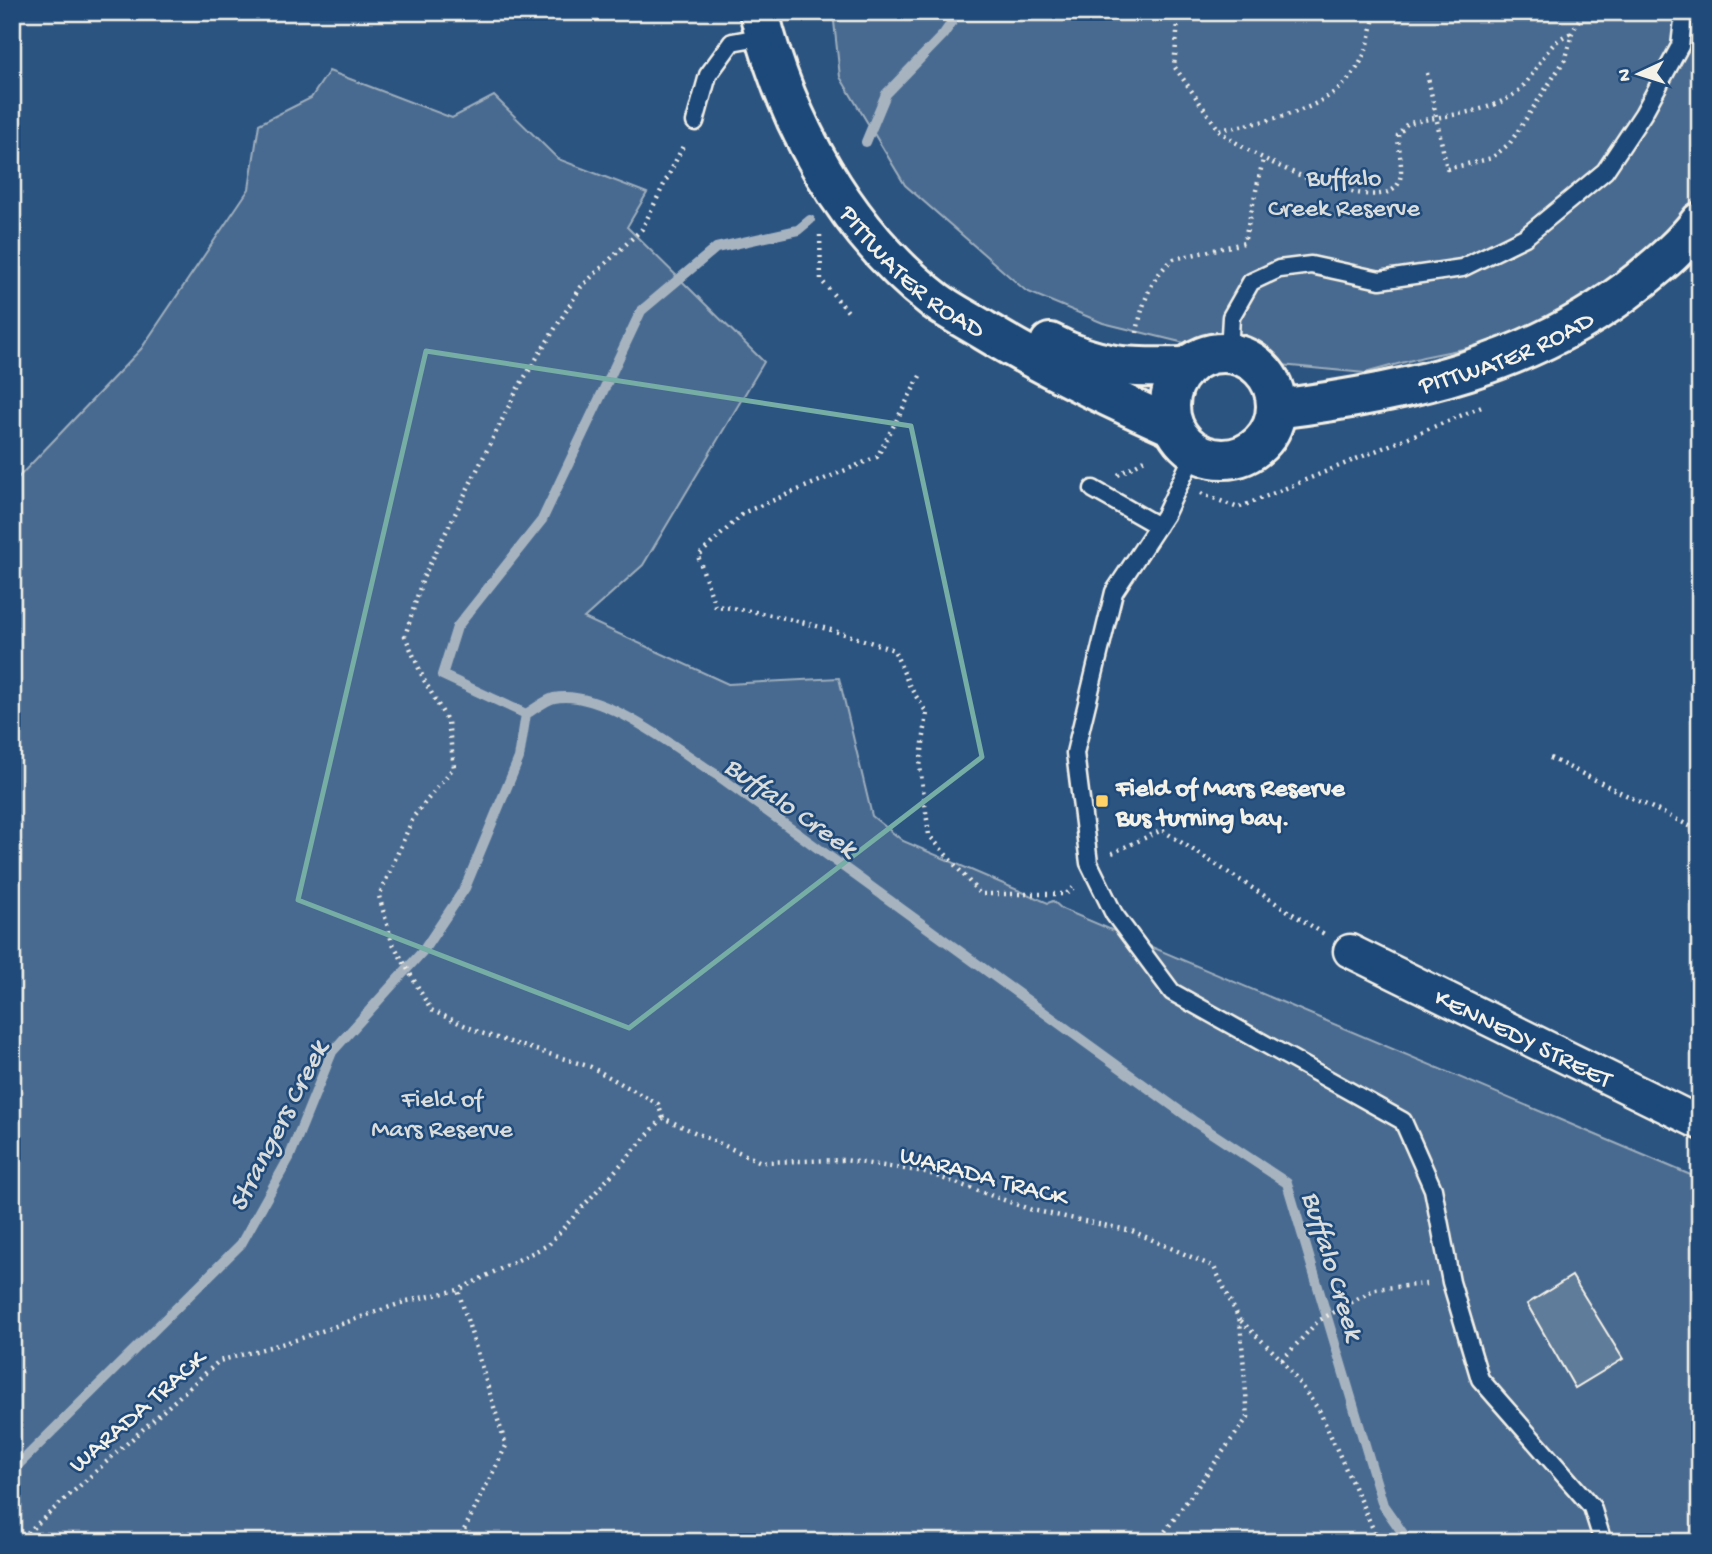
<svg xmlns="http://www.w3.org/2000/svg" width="1712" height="1554" font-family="'Gochi Hand',sans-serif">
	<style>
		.green { fill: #496b90; stroke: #9eaebc; stroke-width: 2 }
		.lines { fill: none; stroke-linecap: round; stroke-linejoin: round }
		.stream { stroke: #a7b4c0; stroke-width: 10 }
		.building { fill: #5e7b9a; stroke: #f4f1e8; stroke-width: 2 }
		.lane-casing { stroke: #f4f1e8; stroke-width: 21 }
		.street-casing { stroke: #f4f1e8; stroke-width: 37 }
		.secondary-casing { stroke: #f4f1e8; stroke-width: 44 }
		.path { stroke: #f4f1e8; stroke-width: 4.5; stroke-dasharray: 2 5; stroke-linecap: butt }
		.lane { stroke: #1f4a7a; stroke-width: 16 }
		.street { stroke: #1f4a7a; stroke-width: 32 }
		.secondary { stroke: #1f4a7a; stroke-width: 38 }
		.marked { fill: none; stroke: #76ada5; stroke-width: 5; stroke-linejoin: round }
		.poi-dot { fill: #ffd166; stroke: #1f4a7a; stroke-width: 2.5 }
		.labels { text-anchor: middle; stroke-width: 5; stroke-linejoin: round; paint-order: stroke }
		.park-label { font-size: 26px; fill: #dadddb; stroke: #1f4a7a }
		.street-label { font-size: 26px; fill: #f4f1e8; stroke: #1f4a7a }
		.poi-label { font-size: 26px; font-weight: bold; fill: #f4f1e8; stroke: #1f4a7a; text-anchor: start }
		.water-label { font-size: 28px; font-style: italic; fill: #dadddb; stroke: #1f4a7a }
	</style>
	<rect width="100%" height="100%" fill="#2c5481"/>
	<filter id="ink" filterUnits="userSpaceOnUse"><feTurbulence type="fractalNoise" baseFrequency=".0143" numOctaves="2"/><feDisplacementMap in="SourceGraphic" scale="14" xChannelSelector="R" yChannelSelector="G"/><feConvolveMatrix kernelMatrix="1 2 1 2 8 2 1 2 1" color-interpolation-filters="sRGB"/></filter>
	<g filter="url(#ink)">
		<path class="green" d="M833,12H1700V194L1661,242L1598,295L1528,336L1423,357L1365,373L1270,364L1103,323L1026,291L905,185L840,77Z
			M329,71L452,118L494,96L558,159L647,193L627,227L764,362L643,565L584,618L728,684L839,678L872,816L903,841L1048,903L1053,901L1062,909L1700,1179V1542H12V484L141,349L249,189L259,124L311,98Z"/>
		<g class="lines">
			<path class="stream" d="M866,142L886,94L943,35L959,12
				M526,714C534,710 545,700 554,698C602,688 678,750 717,775L1195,1122L1287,1183L1383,1505L1409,1542
				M526,714L442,675L457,627L542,520L641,311L716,248L798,230L810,220
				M12,1471L241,1244L289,1158L332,1052L423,951L465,888L519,758L526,714"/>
		</g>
		<path class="building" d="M1572,1276L1623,1359L1575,1388L1527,1304Z"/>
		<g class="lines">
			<g class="lane-casing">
				<path id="lane" d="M695,122L708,75L732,42L765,36
					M1229,352L1231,317L1251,282L1279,269L1311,265L1380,280L1462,268L1525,237L1605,171L1643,114L1680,46L1684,12
					M1195,451L1165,515L1114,592L1075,753L1089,863L1114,914L1172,992L1403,1121L1433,1189L1451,1282L1480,1379L1592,1507L1603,1542
					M1093,489L1158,526"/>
			</g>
			<g class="street-casing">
				<g id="street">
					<path id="s1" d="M1350,951L1700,1123"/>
				</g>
			</g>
			<g class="secondary-casing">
				<g id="secondary">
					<path id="s2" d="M759,12C786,122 845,231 936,301C951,312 969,321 985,331C1046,368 1109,398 1174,427"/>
					<path d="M1050,343C1099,369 1131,368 1185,367"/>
					<circle cx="1223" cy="406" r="53"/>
					<path id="s3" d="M1276,409C1406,393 1535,365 1639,281C1660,264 1683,245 1700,222"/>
				</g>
			</g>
			<path class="path" d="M1179,12L1174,66L1219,130C1272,120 1339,111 1364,55C1370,42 1372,26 1375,12
				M1427,73L1447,169L1492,158L1510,143L1566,58L1572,33L1583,12
				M1219,130C1241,152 1369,216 1396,187C1406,176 1398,149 1398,135L1407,124C1442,114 1488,115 1517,92C1538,74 1544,42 1572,33
				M820,235L821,280L850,314
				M1137,333C1141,307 1151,275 1174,259L1244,243L1263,160
				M920,376L877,457L745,512L698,556L715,606C777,613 835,630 894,650L910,687L927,713L920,766L929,835L980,894H1066L1073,888
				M1118,475L1148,458
				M1201,493L1238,508L1484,406
				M1550,758L1700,831
				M1112,853L1162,830L1324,934
				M663,1118L658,1104L591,1067L481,1033L431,1010L392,942L379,896L414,816L454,767L448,722L424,680L405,636L423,578L518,388L581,287L642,229L684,144
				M1241,1321L1282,1360L1319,1410L1379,1542
				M1282,1360L1318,1321L1375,1289L1426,1284
				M17,1542L219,1361L299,1339L407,1301L458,1290L548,1245L663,1118L761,1162L844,1160L925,1172L1032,1210L1132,1231L1214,1267L1240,1321L1248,1417L1161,1537L1166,1542
				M458,1542L506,1446L458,1290"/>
			<use href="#lane" class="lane"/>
			<use href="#street" class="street"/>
			<use href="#secondary" class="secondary"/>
		</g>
	</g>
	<path class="marked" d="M426,351L911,426L982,757L629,1028L298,900Z"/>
	<rect class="poi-dot" x="1095" y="794" width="14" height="14" rx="3.5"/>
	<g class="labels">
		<g class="park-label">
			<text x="1344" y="185">Buffalo<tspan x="1344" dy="30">Creek Reserve</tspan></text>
			<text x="442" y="1106">Field of<tspan x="442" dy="30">Mars Reserve</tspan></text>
		</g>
		<g class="street-label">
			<text dy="9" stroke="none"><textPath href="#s2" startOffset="308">PITTWATER ROAD</textPath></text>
			<text dy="9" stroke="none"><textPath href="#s3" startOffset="238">PITTWATER ROAD</textPath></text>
			<text dy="9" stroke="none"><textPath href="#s1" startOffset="194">KENNEDY STREET</textPath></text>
			<text transform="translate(984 1174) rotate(15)" y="9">WARADA TRACK</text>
			<text transform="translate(136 1410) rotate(-41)" y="9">WARADA TRACK</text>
		</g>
		<g class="poi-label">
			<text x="1116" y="795">Field of Mars Reserve<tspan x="1116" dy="30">Bus turning bay.</tspan></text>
		</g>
		<g class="water-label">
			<text transform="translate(792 805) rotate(35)" y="10">Buffalo Creek</text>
			<text transform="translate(276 1125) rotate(-63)" y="10">Strangers Creek</text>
			<text transform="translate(1335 1265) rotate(73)" y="10">Buffalo Creek</text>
		</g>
	</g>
	<rect width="1712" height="1554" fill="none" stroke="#1f4a7a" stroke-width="42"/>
	<rect x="21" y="21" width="1670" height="1512" fill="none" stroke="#f4f1e8" stroke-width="2.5" filter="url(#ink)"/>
	<g transform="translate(1639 74) rotate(266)" stroke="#1f4a7a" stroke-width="5" paint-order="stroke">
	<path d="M0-5L12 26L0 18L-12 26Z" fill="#f4f1e8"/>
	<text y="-10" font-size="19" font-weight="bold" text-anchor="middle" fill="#f4f1e8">N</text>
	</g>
</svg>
